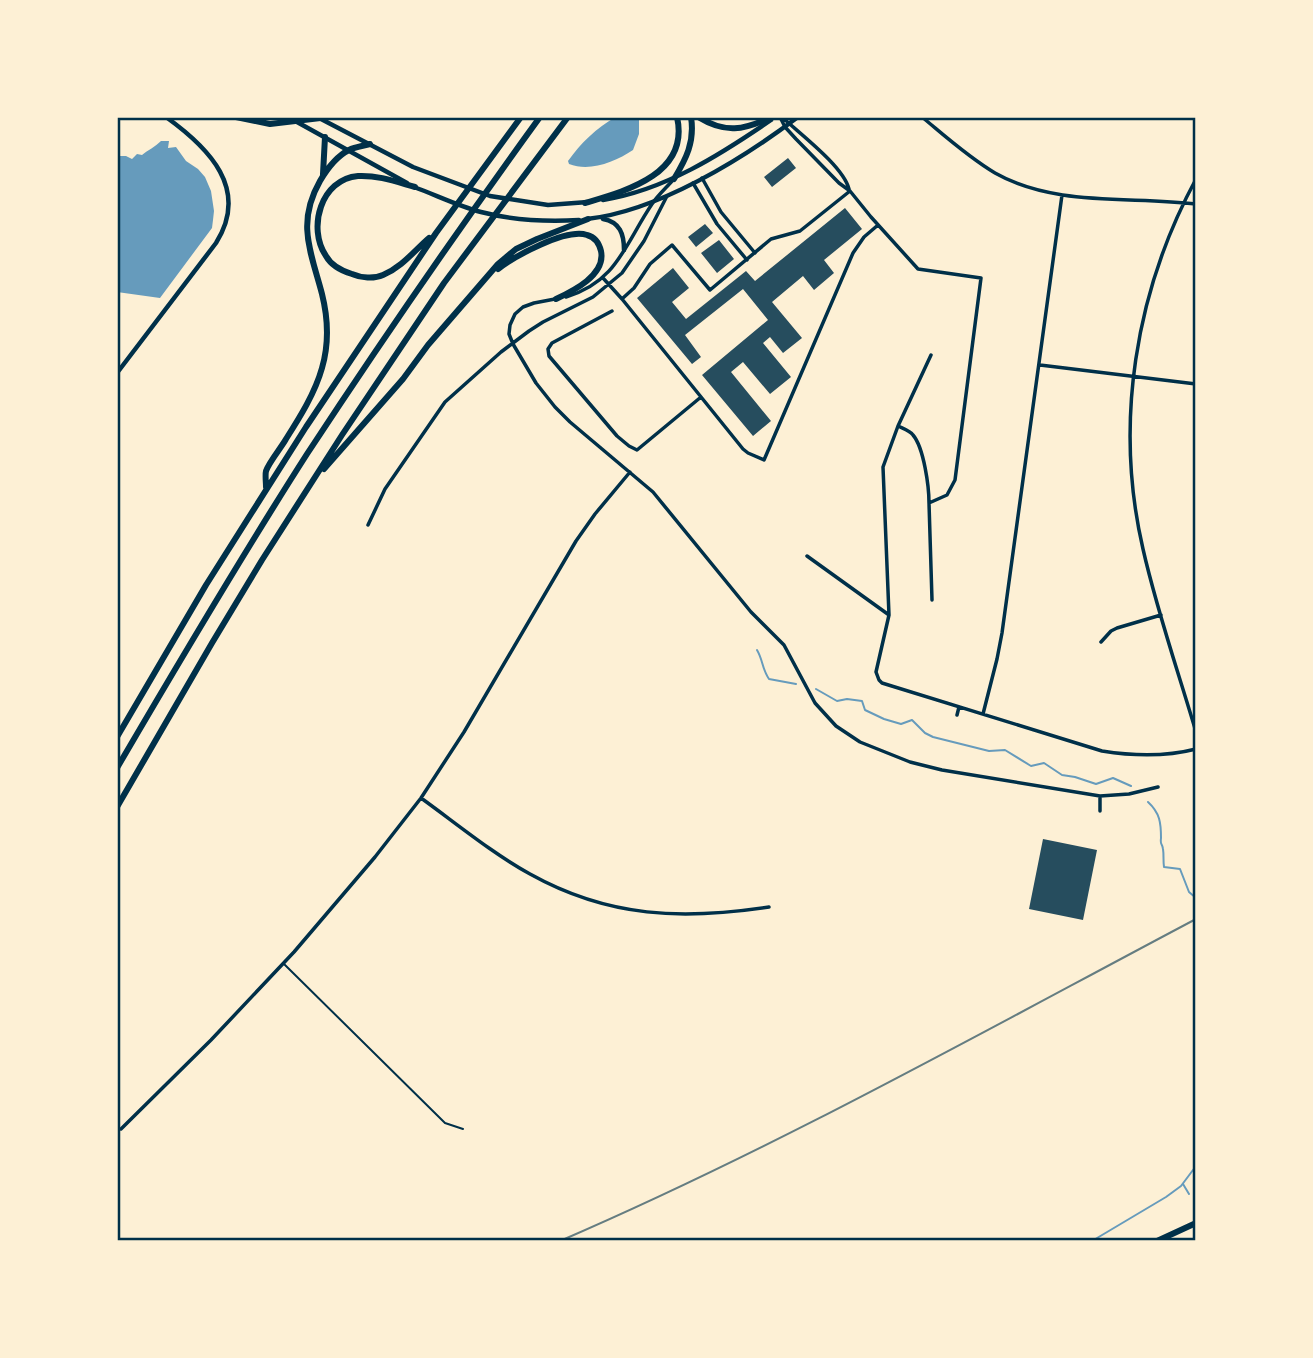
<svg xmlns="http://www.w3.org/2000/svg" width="1313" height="1358" font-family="Karla,sans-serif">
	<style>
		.water { fill: #669bbc }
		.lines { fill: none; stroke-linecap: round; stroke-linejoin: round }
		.stream { stroke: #669bbc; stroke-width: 2 }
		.building { fill: #264d5e }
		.service { stroke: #003049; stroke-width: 2 }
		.minor { stroke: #003049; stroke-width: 3.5 }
		.tertiary { stroke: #003049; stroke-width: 4.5 }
		.secondary { stroke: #003049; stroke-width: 4.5 }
		.motorway { stroke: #003049; stroke-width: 6 }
		.rail { stroke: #657d81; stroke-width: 2 }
		.neatline { fill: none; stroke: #003049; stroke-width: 2.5 }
	</style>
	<rect width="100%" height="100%" fill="#fdf0d5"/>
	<path class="water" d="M616,117H639V134L633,150C615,162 590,172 569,164L568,161C581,143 596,128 616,117Z
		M161,141H169L168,148L176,147L186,161L198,169L205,177L211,191L214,211L213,220L212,228L160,298L117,292V156H126L132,159L137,154L142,155C148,150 155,147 161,141Z"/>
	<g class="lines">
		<path class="stream" d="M757,650C763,660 762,669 769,679L796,684
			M816,689L837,701L847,699L862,701L865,710L884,719L901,724L912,720L925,733L933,737L989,751L1005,750L1031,766L1044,763L1062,775L1075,777L1096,784L1113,778L1131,786
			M1148,802C1160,813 1161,823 1161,838C1160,846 1162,842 1163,849C1164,855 1163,861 1164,867L1180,869L1189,892L1196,898
			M1183,1184L1189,1194
			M1092,1241L1166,1197L1181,1186L1196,1166"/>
	</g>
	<path class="building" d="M788,158L796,168L772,187L764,177Z
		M845,208L862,229L824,260L834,273L814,290L803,276L772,302L802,338L783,353L770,337L763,343L791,377L770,394L743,362L731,372L771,421L753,436L702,375L768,320L743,289L685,335L701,357L692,364L637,298L673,268L689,288L672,302L686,319L746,271L755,281Z
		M705,224L713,233L696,247L688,237Z
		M719,240L734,259L717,273L701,253Z
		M1043,839L1097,850L1083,920L1029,909Z"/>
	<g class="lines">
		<path class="service" d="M284,964L445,1123L463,1129"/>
		<path class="minor" d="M780,117L785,127L796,139L839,183L850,191L871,217L918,269L981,278L955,480L947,495L929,503L932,600
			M782,117C800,134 843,166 849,189
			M922,117C945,136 968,157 995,173C1055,207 1130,196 1196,204
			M702,178L721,212L755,253
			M1196,179C1135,292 1114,424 1143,549C1157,611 1178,671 1196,732
			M693,183L717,224L747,260
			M603,278L622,299L743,449L748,453L764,460L853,253L864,237L878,225
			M566,297C617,282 625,244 652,204C658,195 666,188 673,180
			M623,298L634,288L650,264L672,245L710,290L771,239L800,231L850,191
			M555,299L534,303L523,307L515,314L510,325L509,334L513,344L536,383L555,407L570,422L653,492L751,612L784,645L815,703L836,726L860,742L910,762L942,770L1100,796L1129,794L1158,787
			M612,311L552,343L548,349L549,356L617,436L629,446L637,450L701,397
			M1040,365L1196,384
			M898,426C904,429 910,431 913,435C924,448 929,487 929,503
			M368,525L385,489L445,402L501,352L529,331L543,322L593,297L622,273L644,241L667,196
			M807,556L889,615L876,672L879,680L882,683L1102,751C1133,756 1165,757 1196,749
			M889,615L883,467L898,426L931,355
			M1101,642L1111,631L1117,628L1161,615
			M983,714L997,659L1002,633L1062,195
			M957,715L959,707
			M1100,796V811
			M421,798C457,824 492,853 530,874C609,918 683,920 769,907
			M121,1129L211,1040L294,952L375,857L421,798L464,732L576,541L595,514L630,472"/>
		<path class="tertiary" d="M117,373L216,243C250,189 209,148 166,117"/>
		<path class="secondary" d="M288,117L407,183
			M321,119L413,167L490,196L548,205L588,202
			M414,187C436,195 458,206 481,212C512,220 546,222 579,220
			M603,200C665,190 720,155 771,120
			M587,219C658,211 741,160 798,117
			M603,219C620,222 624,234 624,250"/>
		<path class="motorway" d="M236,117L270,124L329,117
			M698,117C726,134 743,130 772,117
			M323,174L325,137
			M674,179C686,159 695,142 691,117
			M415,187C397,182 378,175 358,176C321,179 307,228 326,256C331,265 342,271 352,274C361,278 374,279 383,275C402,267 414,251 429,238
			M585,203C626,191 690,174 677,117
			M498,269C515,256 566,228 587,235C595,237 599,243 601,251C606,275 573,291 556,299
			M324,469L403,379L428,345L498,264L516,249L537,239L588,219
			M266,487C266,482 265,475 266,471C269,462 281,448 286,439C300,417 315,393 322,368C329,344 328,318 322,294C311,252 296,223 320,181C327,169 337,156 349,150C355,147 363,146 370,144
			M117,737L206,585L306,427L436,233L521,117
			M117,768C179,662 241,557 307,454C382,340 460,227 540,117
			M117,807L212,643L262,560L342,435L444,283L568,117
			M1157,1241L1196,1223"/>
		<path class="rail" d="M560,1241C778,1147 986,1030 1196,919"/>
	</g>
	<rect width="1313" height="1358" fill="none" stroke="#fdf0d5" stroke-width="238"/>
	<rect x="119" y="119" width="1075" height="1120" class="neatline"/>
</svg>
